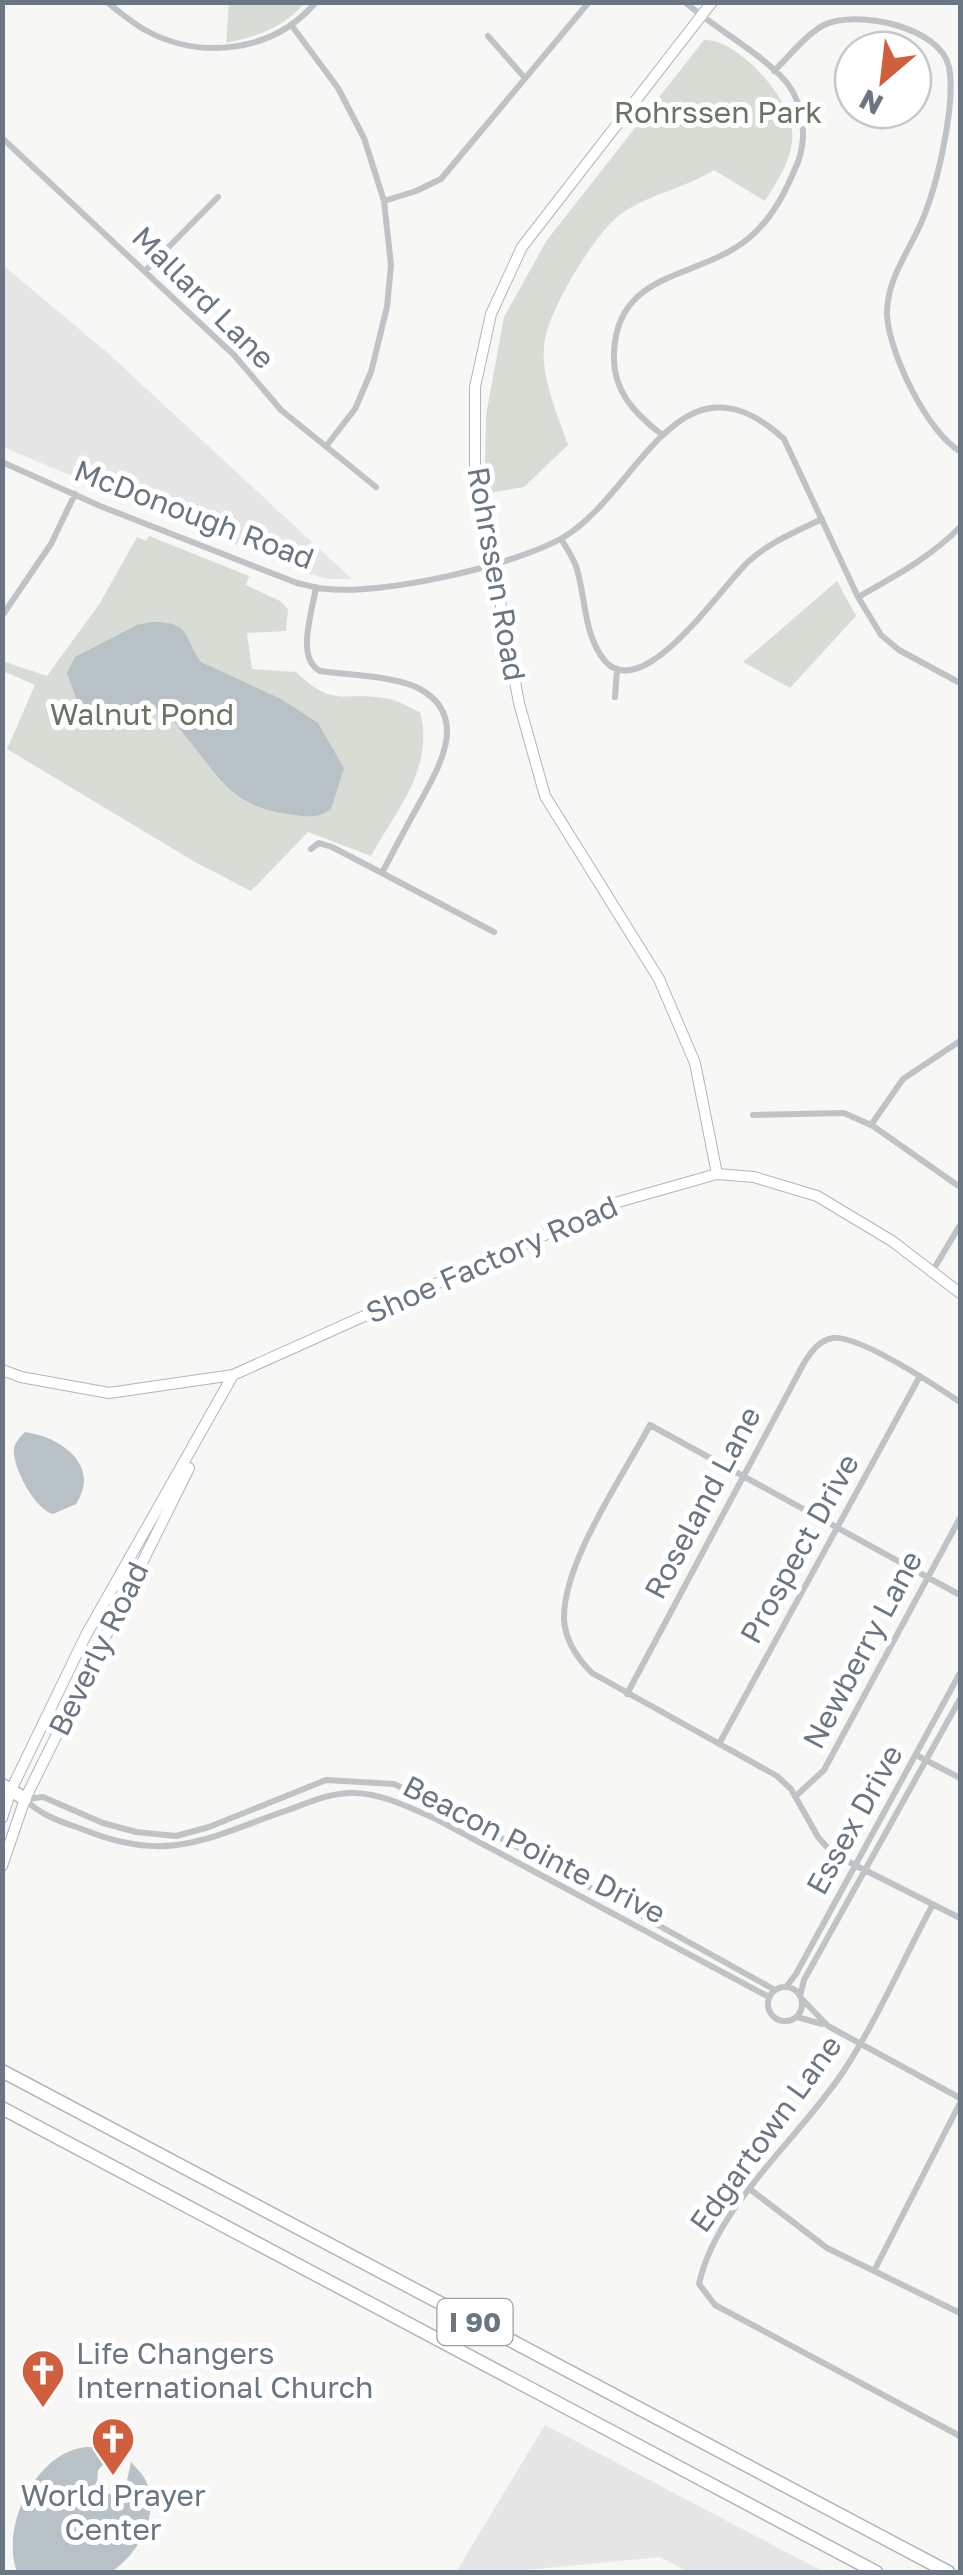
<svg xmlns="http://www.w3.org/2000/svg" width="963" height="2575" font-family="'Golos Text',sans-serif">
	<style>
		.built { fill: #e5e6e5 }
		.green { fill: #d7dcd5 }
		.water { fill: #b8c2c6 }
		.lines { fill: none; stroke-linecap: round; stroke-linejoin: round }
		.secondary-casing { stroke: #b2b6bb; stroke-width: 12 }
		.highway-casing { stroke: #b3b6b9; stroke-width: 15 }
		.street { stroke: #bfc3c6; stroke-width: 6 }
		.secondary { stroke: #fff; stroke-width: 10 }
		.highway { stroke: #fff; stroke-width: 12 }
		.labels { text-anchor: middle; stroke-width: 10; stroke-linejoin: round; paint-order: stroke }
		.shield { fill: #fff; stroke: #97a0a8; stroke-width: 2.5 }
		.shield-label { font-size: 28px; font-weight: bold; fill: #6a7783 }
		.park-label { font-size: 30px; fill: #677664; stroke: #fff }
		.street-label { font-size: 30px; fill: #6a7783; stroke: #fff }
		.poi-label { font-size: 30px; fill: #6a7783; stroke: #fff; text-anchor: start }
	</style>
	<rect width="100%" height="100%" fill="#f7f7f5"/>
	<path class="built" d="M3,265L110,355L352,579H329L301,572L3,447Z
		M545,2425L824,2572H688L660,2557L506,2572H456Z"/>
	<path class="green" d="M229,3V2L305,3C283,28 258,36 226,43Z
		M704,40C737,38 789,97 792,129C795,156 778,180 765,201L714,170C684,189 643,195 616,218C591,240 546,314 544,346C541,379 558,415 568,445L524,487L489,493L485,461L486,415L504,317L547,240Z
		M149,536L249,576L246,585L280,601L288,609L286,631L247,633L252,669L296,672C335,710 345,690 389,699C399,701 410,708 420,712C435,767 397,809 371,856L308,832L251,891L195,862L7,749L35,685L3,671L2,661L47,676L100,603L137,537L146,541Z
		M837,581L856,616L790,688L743,662Z"/>
	<path class="water" d="M152,622C192,622 183,637 201,662L281,699L318,723L344,768L331,809C320,818 308,817 295,815C233,808 223,782 187,738C179,728 171,716 160,710C134,696 103,717 77,701L67,673L75,657L137,625Z
		M25,1432C62,1437 101,1466 76,1504L53,1514C35,1509 15,1471 14,1453C13,1444 19,1438 25,1432Z
		M87,2447L104,2448L122,2454C115,2463 105,2461 98,2470L97,2483L103,2492L113,2495L125,2490L131,2462C136,2468 143,2474 146,2481C161,2514 138,2555 111,2572H17C0,2527 36,2451 87,2447Z"/>
	<g class="lines">
		<g class="secondary-casing">
			<path id="secondary" d="M712,2L522,247L491,314L475,387V467L519,703L545,796L659,979L695,1063L717,1174
				M2,1370L21,1377L109,1393L233,1375L618,1202L717,1174L754,1177L817,1196L892,1241L960,1293
				M2,1818L11,1790L86,1635L233,1375
				M2,1866L25,1799L189,1468"/>
		</g>
		<g class="highway-casing">
			<path id="highway" d="M2,1785L25,1799
				M2,2071L948,2572
				M2,2108L876,2572"/>
		</g>
		<path class="street" d="M107,2C119,12 131,22 145,30C201,61 274,52 316,2
			M292,26L338,88L364,138L384,201L391,265L387,307L371,372L355,409L327,445
			M488,36L524,77
			M774,71C789,57 805,35 824,25C856,9 941,27 949,67C956,103 938,181 924,216C911,250 887,276 887,314C888,351 928,434 960,451
			M2,138L234,355L281,410L376,487
			M384,201L416,191L441,179L589,2
			M145,271L218,197
			M661,434C634,413 612,390 614,353C617,269 699,280 749,238C773,218 786,191 798,162C807,137 804,105 787,83C764,55 714,28 685,2
			M2,462L100,506L297,583C307,585 317,589 327,589C384,595 514,566 564,537C639,492 679,343 784,439L858,597L881,635L899,650L960,683
			M561,539C566,547 572,556 576,566C586,596 583,635 605,661C644,705 723,584 749,561C770,542 797,531 822,519
			M316,587C313,610 295,658 320,671C347,675 396,676 420,689C470,717 439,767 419,804C406,827 394,850 382,873L494,932
			M858,597C895,576 931,557 960,527
			M2,616L51,544L75,494
			M615,697L617,669
			M311,849L319,843L332,847L382,873
			M753,1115L844,1113L873,1126L960,1187
			M871,1125L903,1079L960,1041
			M932,1272L960,1225
			M960,1595L650,1425C623,1476 563,1562 564,1619C565,1641 577,1658 592,1673L777,1776L791,1789L818,1837L833,1854L960,1918
			M627,1694L804,1363C811,1352 819,1340 833,1338C860,1335 936,1386 960,1402
			M719,1744L920,1376
			M916,1755L960,1778
			M796,1796L824,1770L960,1518
			M27,1799L43,1797L103,1823L136,1832L176,1836L209,1827L326,1780L394,1784L456,1813L775,1990
			M26,1800C42,1817 66,1823 87,1831C171,1864 209,1837 288,1810C310,1802 332,1792 355,1793C384,1794 410,1808 436,1819L769,1997
			M932,1906C903,1960 878,2018 845,2069C801,2137 716,2205 699,2284L715,2305L960,2436
			M768 2004a17 17 0 1 1 34 0a17 17 0 1 1-34 0Z
			M786,1987L796,1974L960,1673
			M800,1996L804,1980L960,1699
			M801,1998L828,2026L960,2098
			M797,2017L822,2024
			M751,2190L827,2248L960,2313
			M874,2271L960,2103"/>
		<use href="#secondary" class="secondary"/>
		<use href="#highway" class="highway"/>
	</g>
	<defs>
		<g id="church-pin" transform="scale(2.25)"><path d="M0 17L-7.5 6A9.5 9.5 0 1 1 7.5 6Z" fill="#d0603d" stroke="#fff"/><path d="M-1.2-6h2.4v3.5h3.3v2.4h-3.3V6h-2.4V-.1h-3.3v-2.4h3.3Z" fill="#fff"/></g>
	</defs>
	<g fill-rule="evenodd">
		<use href="#church-pin" x="43" y="2371"/>
		<use href="#church-pin" x="113" y="2439"/>
	</g>
	<g class="labels">
		<rect class="shield" x="437.5" y="2299" width="75" height="46" rx="8"/>
		<g class="shield-label">
			<text x="475" y="2332">I 90</text>
		</g>
		<g class="park-label">
			<text x="718" y="123">Rohrssen Park</text>
			<text x="142" y="725">Walnut Pond</text>
		</g>
		<g class="street-label">
			<text transform="translate(203 298) rotate(45)" y="10">Mallard Lane</text>
			<text transform="translate(194 515) rotate(21)" y="10">McDonough Road</text>
			<text transform="translate(496 574) rotate(80)" y="10">Rohrssen Road</text>
			<text transform="translate(492 1260) rotate(-24)" y="10">Shoe Factory Road</text>
			<text transform="translate(703 1503) rotate(-62)" y="10">Roseland Lane</text>
			<text transform="translate(800 1549) rotate(-61)" y="10">Prospect Drive</text>
			<text transform="translate(99 1649) rotate(-64)" y="10">Beverly Road</text>
			<text transform="translate(863 1650) rotate(-62)" y="10">Newberry Lane</text>
			<text transform="translate(855 1820) rotate(-61)" y="10">Essex Drive</text>
			<text transform="translate(534 1850) rotate(27)" y="10">Beacon Pointe Drive</text>
			<text transform="translate(766 2134) rotate(-54)" y="10">Edgartown Lane</text>
		</g>
		<g class="poi-label">
			<text x="76" y="2364">Life Changers<tspan x="76" dy="34">International Church</tspan></text>
			<text x="113" y="2506" text-anchor="middle">World Prayer<tspan x="113" dy="34">Center</tspan></text>
		</g>
	</g>
	<rect width="963" height="2575" fill="none" stroke="#6a7783" stroke-width="10"/>
	<g transform="translate(883 80) rotate(208)"><circle r="48" fill="#ffffff" stroke="#c3c9cd" stroke-width="2.5"/>
	<path d="M0-8L18 38L0 25L-18 38Z" fill="#d0603d"/>
	<text y="-15" font-size="28" font-weight="bold" text-anchor="middle" fill="#6a7783">N</text>
	</g>
</svg>
